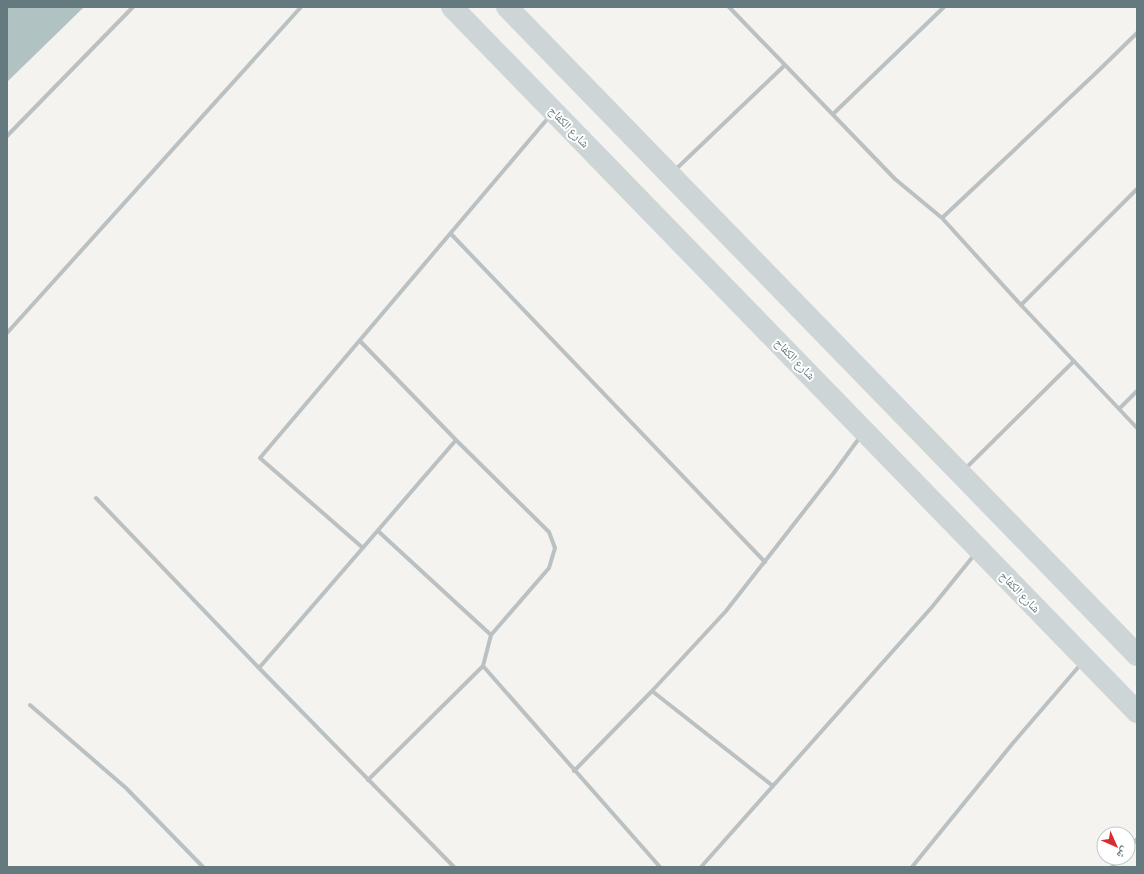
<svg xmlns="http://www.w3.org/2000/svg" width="1144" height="874" font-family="Karla,'Noto Naskh Arabic',sans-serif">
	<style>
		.water { fill: #b1c2c2 }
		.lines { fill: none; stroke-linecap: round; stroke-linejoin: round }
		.street { stroke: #bbc1c2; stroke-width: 4 }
		.secondary { stroke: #ced5d6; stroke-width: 22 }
		.labels { text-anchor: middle; stroke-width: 4; stroke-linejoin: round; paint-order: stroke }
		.street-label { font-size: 12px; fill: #657a7f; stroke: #fff }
	</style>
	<rect width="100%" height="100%" fill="#f4f3f0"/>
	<path class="water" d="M7,7H84L7,82Z"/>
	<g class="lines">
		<path class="street" d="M729,7L895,179L942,218L1021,305L1137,428
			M833,114L944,7
			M7,136L133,7
			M674,171L785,65
			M942,218L1098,71L1137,33
			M451,234L765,562
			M1021,305L1137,189
			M7,333L301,7
			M1119,409L1137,391
			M456,440L549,532L555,548L549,568L491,635L483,666
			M965,469L1074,361
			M96,498L259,668L454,867
			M378,531L491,635
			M363,548L260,458L549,117
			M259,668L456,440L360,341
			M652,691L773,786
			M30,705L126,788L203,867
			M574,771L652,691L726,611L833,474L860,437
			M368,780L483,666L660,867
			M1128,849L1137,839
			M701,867L932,607L975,554
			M912,867L1013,743L1081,664
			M1112,867L1120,858"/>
		<path class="secondary" d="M452,7L1137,712
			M507,7L1137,655"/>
	</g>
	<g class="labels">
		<g class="street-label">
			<text transform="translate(569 127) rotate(46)" y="4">شارع الكفاح</text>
			<text transform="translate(795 359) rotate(46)" y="4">شارع الكفاح</text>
			<text transform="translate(1020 592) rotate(46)" y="4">شارع الكفاح</text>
		</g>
	</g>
	<rect width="1144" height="874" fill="none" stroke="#657a7f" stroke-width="16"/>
	<g transform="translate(1116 846) rotate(135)"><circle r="19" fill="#ffffff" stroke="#c1cacc"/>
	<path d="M0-3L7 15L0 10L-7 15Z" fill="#d82d30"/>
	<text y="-6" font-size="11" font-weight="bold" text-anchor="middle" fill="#657a7f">ش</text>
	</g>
</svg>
